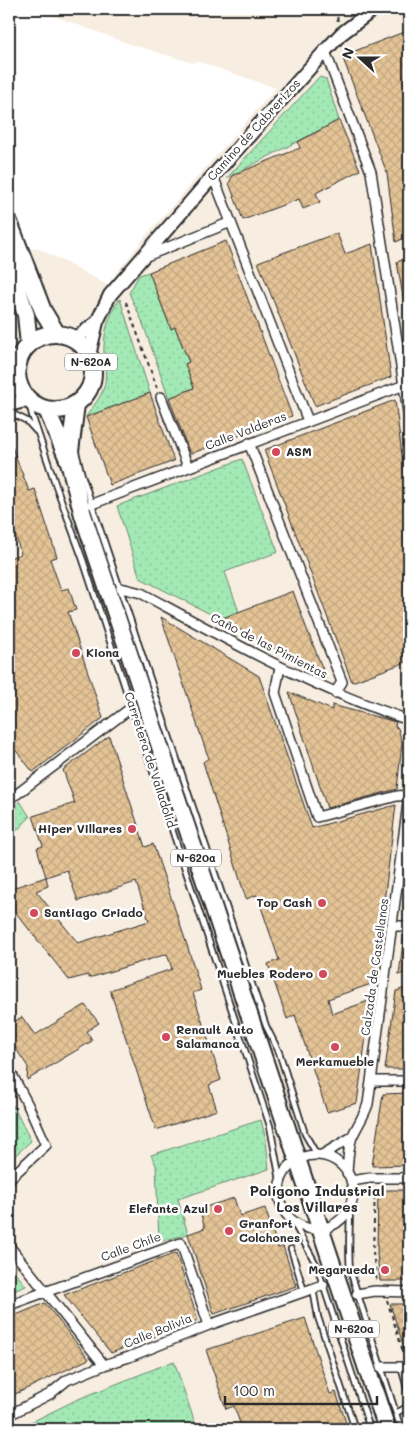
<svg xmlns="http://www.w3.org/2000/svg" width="418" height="1438" font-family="Mali,sans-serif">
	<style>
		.built { fill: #f7ede0 }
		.grass { fill: url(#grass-dots); stroke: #678a70 }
		.building { fill: url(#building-cross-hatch); stroke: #2b2b2b; fill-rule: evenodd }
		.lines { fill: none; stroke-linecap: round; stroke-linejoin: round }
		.lane-casing { stroke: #2b2b2b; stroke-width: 8 }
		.street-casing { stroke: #2b2b2b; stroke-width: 12 }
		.secondary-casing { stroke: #2b2b2b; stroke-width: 16 }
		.highway-casing { stroke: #2b2b2b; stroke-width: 20 }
		.path { stroke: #2b2b2b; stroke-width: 2; stroke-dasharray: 4 4; stroke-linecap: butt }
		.lane { stroke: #fff; stroke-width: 4.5 }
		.street { stroke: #fff; stroke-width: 9 }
		.secondary { stroke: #fff; stroke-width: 12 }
		.highway { stroke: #fff; stroke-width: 16 }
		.poi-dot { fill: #d1495b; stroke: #fff; stroke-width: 2 }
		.labels { text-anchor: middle; stroke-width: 5; stroke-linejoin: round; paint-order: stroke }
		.shield { fill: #fff; stroke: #6b6b6b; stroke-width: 1 }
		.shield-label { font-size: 11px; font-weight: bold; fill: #2b2b2b }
		.street-label { font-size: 12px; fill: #2b2b2b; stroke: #fff }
		.poi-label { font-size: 12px; font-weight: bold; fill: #2b2b2b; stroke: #fff; text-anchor: start }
		.neighbourhood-label { font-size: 14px; font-weight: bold; fill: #2b2b2b; stroke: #fff }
	</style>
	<defs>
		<pattern id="grass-dots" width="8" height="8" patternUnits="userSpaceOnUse" patternTransform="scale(1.25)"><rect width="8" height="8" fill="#a3e9b5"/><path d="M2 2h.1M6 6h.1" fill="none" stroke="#8cc89c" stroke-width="1.8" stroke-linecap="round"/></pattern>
		<pattern id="building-cross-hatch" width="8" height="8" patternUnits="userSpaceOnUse" patternTransform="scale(1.25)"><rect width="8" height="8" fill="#e4c396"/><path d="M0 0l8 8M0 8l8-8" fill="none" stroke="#c4a881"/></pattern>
	</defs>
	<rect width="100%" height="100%" fill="#fff"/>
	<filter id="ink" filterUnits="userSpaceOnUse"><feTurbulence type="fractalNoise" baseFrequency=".02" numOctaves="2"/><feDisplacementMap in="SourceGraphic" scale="10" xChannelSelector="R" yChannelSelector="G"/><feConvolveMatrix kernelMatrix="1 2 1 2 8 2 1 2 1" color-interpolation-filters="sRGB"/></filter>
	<g filter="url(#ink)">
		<path class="built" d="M35,9H409V1429H9V254L38,248L107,285L148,233L276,88L197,61L193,63L130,44Z"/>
		<path class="grass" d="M319,77L326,79L339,120L227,178Z
			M149,272L171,329L175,327L189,362L185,364L194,388L169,398L142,321L129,293L139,275Z
			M120,299L150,393L86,417C92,407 101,398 104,387C107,376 105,366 104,355C103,335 108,315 120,299Z
			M242,459L278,552L225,572L239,612L220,619L140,578L117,506Z
			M20,801L30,817L9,839V811Z
			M9,1098L31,1141L9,1161Z
			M261,1120L266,1140L269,1169L178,1199L188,1234L159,1242L156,1165L151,1155Z
			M9,1265L26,1286L9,1293Z
			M174,1361L197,1429H17L76,1400Z"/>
		<path class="building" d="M409,30V236L396,242L387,173L342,56Z
			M339,120L360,170L316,193L320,202L303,209L299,199L243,220L229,183L233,175L300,148L298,142Z
			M337,233L345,254L372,244L391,377L315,406L258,262Z
			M226,241L292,416L190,454L169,398L194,388L185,364L189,362L175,327L171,329L149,272Z
			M409,257V309H405L397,262Z
			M150,393L174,461L110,485L86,417Z
			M395,400L409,510V661L352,682L264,450Z
			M9,439L29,491L35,489L57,557L50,559L61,590L69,588L76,610L68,612L103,718L33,772L9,742V558L21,554L9,515Z
			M293,591L306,627L325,675L220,619Z
			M161,617L259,676L312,828L396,805L374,983L328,999L332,1014L371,1000L357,1103L327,1112L295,1015L287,1019L268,964L279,960L257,895L246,899L203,762L209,758L206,751Z
			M289,692L332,710V705L396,722L395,727L398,728L402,743L397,789L327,808Z
			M109,736L145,847L153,844L188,948L201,990L193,993L221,1080L209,1085L217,1110L156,1130L110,990L172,969L167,954L89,978L88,975L69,980L9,904V889L46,877L37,848L43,846L33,816L75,803L63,770ZM67,870L78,901L136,882L149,921L78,943L36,891L48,886L46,877Z
			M404,934L409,935V971L399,975Z
			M409,987V1069H385L396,991Z
			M85,1005L99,1023L87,1031L92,1041L27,1080L28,1067L9,1038V1025L22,1017L35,1035Z
			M409,1093V1165L372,1166L383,1094Z
			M378,1190H409V1281H380L377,1254Z
			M234,1198L240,1216L265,1208L278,1248L283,1246L296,1286L214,1314L188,1234L205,1228L199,1209Z
			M176,1253L198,1320L111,1353L64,1295Z
			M45,1303L89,1359L9,1397V1318Z
			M390,1304H409V1358L408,1359Z
			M305,1318L330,1394L336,1392L348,1429H242L234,1406L226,1409L206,1350Z"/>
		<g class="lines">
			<g class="lane-casing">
				<path id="lane" d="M29,402L32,415L56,486L83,560L270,1126L280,1180
					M9,412L27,421L36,431
					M76,452L82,475L266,1026L279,1052L305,1134L317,1155
					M350,1206C350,1227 348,1248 350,1270L401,1429
					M293,1222L317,1266L370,1429
					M291,1249L304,1291
					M313,1289L318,1317L355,1429
					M401,1367L409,1395
					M396,1413L409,1406"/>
			</g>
			<g class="street-casing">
				<path id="street" d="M325,51L371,172L409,418
					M213,176L308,421
					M144,257L231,222
					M9,353L17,371
					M161,397L188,467
					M249,443L342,682L335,693
					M92,504L407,384
					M121,588L141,593C228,640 314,689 409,720
					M280,667L275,693L317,817L397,796L409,795
					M9,798L17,794L132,707
					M393,926H409
					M9,1069L28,1105L46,1145L9,1179
					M372,1081H409
					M322,1155L352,1137
					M279 1192a37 37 0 1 1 74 0a37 37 0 1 1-74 0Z
					M347,1173C348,1161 348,1148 352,1137C357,1126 364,1116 368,1104L409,796
					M351,1181L370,1178H409
					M9,1246L104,1365
					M357,1294L375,1291L409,1292
					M9,1305L181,1243L209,1325
					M381,1367H409
					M9,1415L50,1394L67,1380L104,1365L129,1357L209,1325L323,1285"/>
			</g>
			<g class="secondary-casing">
				<path id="secondary" d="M75,339L97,322
					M89,355L97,322L110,295L213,176L325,51L341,34L374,9
					M9,383L17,375
					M9,405L29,400"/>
			</g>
			<g class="highway-casing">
				<path id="highway" d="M9,222L43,311L57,334
					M9,262L26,315L29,345
					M17 372a38 38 0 1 1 76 0a38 38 0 1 1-76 0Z
					M47,410L69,462L83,515L387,1429
					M69,459L76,404"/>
			</g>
			<path class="path" d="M336,9L338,22
				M126,302L157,388
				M375,1188L373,1253L377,1283
				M387,1300L405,1358"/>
			<use href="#lane" class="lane"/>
			<use href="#street" class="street"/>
			<use href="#secondary" class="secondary"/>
			<use href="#highway" class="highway"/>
		</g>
	</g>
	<g class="poi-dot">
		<circle cx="276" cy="452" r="5"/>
		<circle cx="76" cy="653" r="5"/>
		<circle cx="132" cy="829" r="5"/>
		<circle cx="322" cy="903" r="5"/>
		<circle cx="34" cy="913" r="5"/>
		<circle cx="323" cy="974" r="5"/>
		<circle cx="166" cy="1037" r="5"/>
		<circle cx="335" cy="1047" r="5"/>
		<circle cx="218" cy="1209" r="5"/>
		<circle cx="229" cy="1231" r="5"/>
		<circle cx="385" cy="1270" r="5"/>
	</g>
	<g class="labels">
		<g class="shield">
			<rect x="65" y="353.5" width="52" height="17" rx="4"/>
			<rect x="171" y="849.5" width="50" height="17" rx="4"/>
			<rect x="329" y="1320.5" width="50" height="17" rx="4"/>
		</g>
		<g class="shield-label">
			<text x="91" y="366">N-620A</text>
			<text x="196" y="862">N-620a</text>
			<text x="354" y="1333">N-620a</text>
		</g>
		<g class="street-label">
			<text transform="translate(254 130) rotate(-48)" y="4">Camino de Cabrerizos</text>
			<text transform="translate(246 431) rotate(-21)" y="4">Calle Valderas</text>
			<text transform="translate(269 646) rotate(27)" y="4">Caño de las Pimientas</text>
			<text transform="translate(150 760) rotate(72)" y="4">Carretera de Valladolid</text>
			<text transform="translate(375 967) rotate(-82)" y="4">Calzada de Castellanos</text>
			<text transform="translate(131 1247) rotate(-20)" y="4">Calle Chile</text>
			<text transform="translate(158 1331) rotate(-22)" y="4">Calle Bolivia</text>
		</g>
		<g class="poi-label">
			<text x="286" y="456">ASM</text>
			<text x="86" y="657">Kiona</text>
			<text x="122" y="833" text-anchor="end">Hiper Villares</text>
			<text x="312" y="907" text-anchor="end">Top Cash</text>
			<text x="44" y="917">Santiago Criado</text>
			<text x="313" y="978" text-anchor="end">Muebles Rodero</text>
			<text x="176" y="1034">Renault Auto<tspan x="176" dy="14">Salamanca</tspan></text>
			<text x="335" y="1066" text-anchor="middle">Merkamueble</text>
			<text x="208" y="1213" text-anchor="end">Elefante Azul</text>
			<text x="239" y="1228">Granfort<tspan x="239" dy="14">Colchones</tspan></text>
			<text x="375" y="1274" text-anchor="end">Megarueda</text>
		</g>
		<g class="neighbourhood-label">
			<text x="317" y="1196">Polígono Industrial<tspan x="317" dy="16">Los Villares</tspan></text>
		</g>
	</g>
	<rect width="418" height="1438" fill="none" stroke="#fff" stroke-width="30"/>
	<rect x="15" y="15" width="388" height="1408" fill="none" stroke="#2b2b2b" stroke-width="2" filter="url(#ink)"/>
	<g transform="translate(360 58) rotate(291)" stroke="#ffffff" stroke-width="4" paint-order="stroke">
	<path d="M0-4L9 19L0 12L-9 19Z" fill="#2b2b2b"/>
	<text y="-8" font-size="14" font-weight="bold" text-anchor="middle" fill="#2b2b2b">N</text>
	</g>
	<path d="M225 1396v8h152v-8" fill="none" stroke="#2b2b2b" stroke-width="2.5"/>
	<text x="233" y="1396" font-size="15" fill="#2b2b2b" stroke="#ffffff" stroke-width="4" paint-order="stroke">100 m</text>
</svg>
